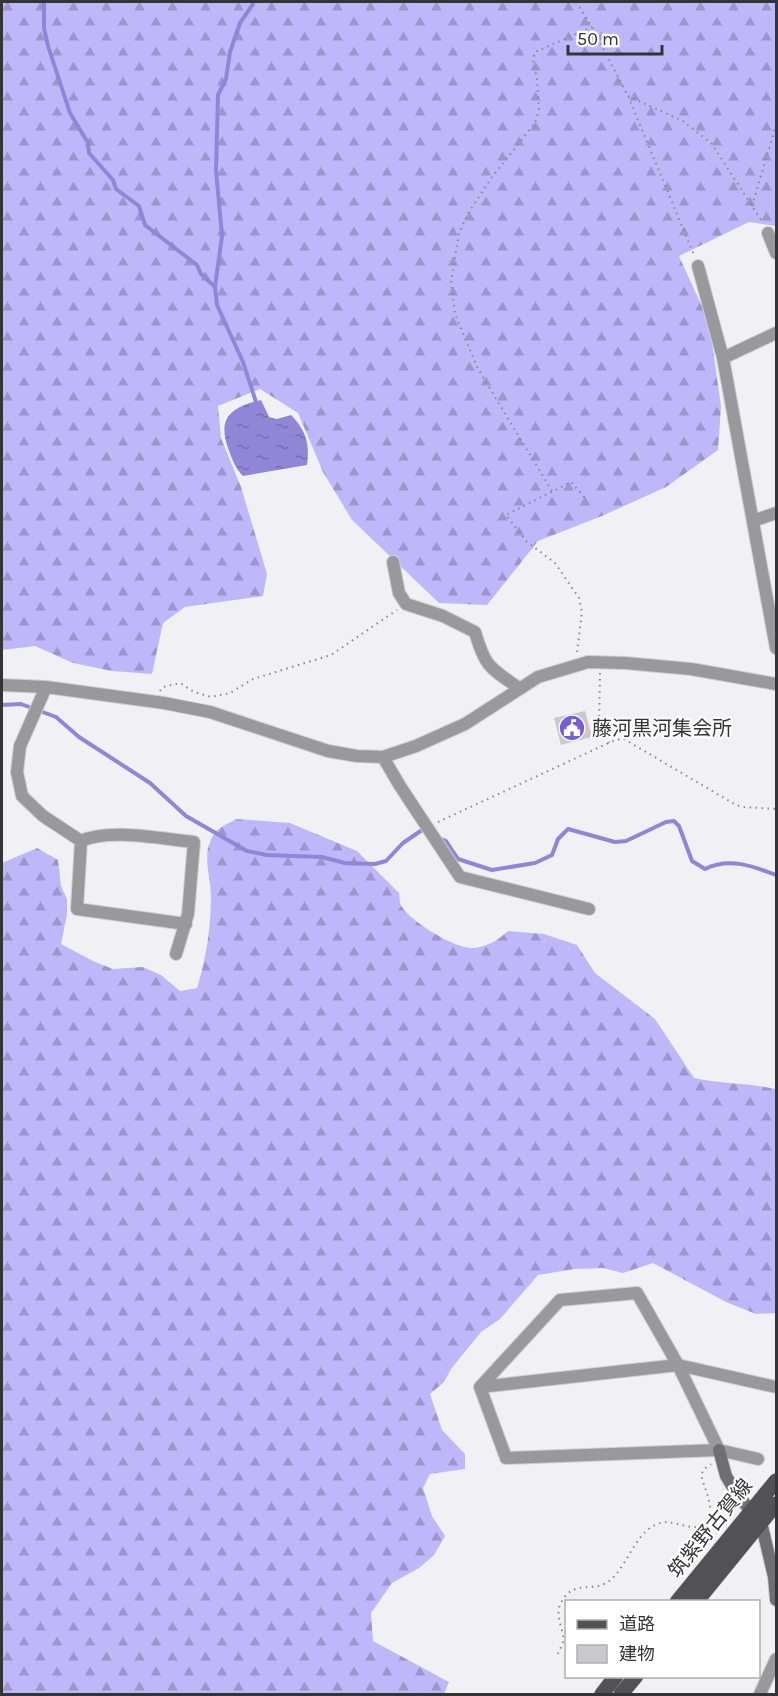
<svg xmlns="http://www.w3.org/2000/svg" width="778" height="1696" font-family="Karla,'Noto Sans JP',sans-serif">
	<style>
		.forest { fill: url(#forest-firs) }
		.water { fill: url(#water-ripples) }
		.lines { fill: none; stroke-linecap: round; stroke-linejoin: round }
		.stream { stroke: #9086d7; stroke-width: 4 }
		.building { fill: #c9c9cd }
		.street-casing { stroke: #ceced3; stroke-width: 14 }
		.secondary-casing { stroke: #ceced3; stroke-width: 14 }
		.primary-casing { stroke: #ceced3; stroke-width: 16 }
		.path { stroke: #89898c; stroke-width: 2; stroke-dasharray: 1.5 4.5; stroke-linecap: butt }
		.street { stroke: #99999b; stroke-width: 12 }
		.secondary { stroke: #6f6f72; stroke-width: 12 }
		.primary { stroke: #525255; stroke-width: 15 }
		.labels { text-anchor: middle; stroke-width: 4.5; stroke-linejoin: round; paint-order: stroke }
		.poi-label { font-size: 20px; fill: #343436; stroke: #fff; text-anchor: start }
		.street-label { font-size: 20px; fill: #343436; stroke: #fff }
	</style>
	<defs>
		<pattern id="forest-firs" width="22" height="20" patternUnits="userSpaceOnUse" patternTransform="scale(1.5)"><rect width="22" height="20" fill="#beb8fa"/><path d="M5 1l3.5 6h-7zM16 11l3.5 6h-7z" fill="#9b96cb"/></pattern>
		<pattern id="water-ripples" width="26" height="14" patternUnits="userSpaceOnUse" patternTransform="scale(1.5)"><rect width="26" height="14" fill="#9086d7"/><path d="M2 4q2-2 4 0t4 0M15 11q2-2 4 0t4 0" fill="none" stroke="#766eaf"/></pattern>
	</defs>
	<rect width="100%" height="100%" fill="#f0f0f5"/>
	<path class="forest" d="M2,2H776V226L749,222L679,256L709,322L721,406L718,450L666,487L602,516L538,541L487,605L439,603L352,520L323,472L298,413L260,389L218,406L221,438L241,487L267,574L263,596L185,607L163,623L152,674L112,671L73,663L35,646L2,650Z
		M237,819L290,823L357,851L399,893C400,898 399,903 402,907C412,922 456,950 475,948C489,946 498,940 508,931L544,934L577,945L595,973L655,1019L694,1078C721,1084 749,1083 776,1089V1313L756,1314L726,1302L653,1263L623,1273L603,1268L574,1269L538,1275L500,1319L481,1332L451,1369L444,1382L430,1394L442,1430L465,1454V1469L430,1474L423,1488L432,1516L445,1536L434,1555L419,1568L392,1583L371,1613L373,1641L449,1682L444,1694H2V863L37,848L58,860L61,886L67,899V914L61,944L93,961L113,969L143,967L161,975L180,991L197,988C206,960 211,926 211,897C211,879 203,858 210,842C214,829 226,824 237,819Z"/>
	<path class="water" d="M261,400L269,417L277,419L291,415C306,430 310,444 307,465L243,476C235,468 232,459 228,448C217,417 232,407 261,400Z"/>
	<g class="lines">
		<path class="stream" d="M44,2V28L48,46L70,113L88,143L89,153L113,180L116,189L139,206L145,225L197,265L201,274L215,287L217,305L243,362L257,405
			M215,287L222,236L216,170L218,95L226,79L230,52L240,23L253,4V2
			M2,705L21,704L56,717L79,737L150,783L186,816L247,851L267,855L322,857L345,863L375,864L386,861L403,843L422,830L424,831
			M439,838L446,841L458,859L492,870L535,863L552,855L558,839L568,829L615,842L626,841L666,822L674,821L679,826L692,861L705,869C729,857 753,866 776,875"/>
	</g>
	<path class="building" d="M585,711L592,737L561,745L554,718Z"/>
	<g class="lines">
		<g class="street-casing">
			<path id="street" d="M768,233L776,253
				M698,266L723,358L776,648
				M723,358L776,333
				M753,521L776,513
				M393,562L399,593L406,604L443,616L475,632C485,667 490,668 519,688
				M2,685L46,687L164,703L210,712L328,751L357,756L383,757L416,746L465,724L538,677L588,662L625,663L691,669L776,684
				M46,687L20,746L17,772L22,796L43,816L81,841C110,828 161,839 194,842L188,914L176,954
				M383,757L400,786L460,877L589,909
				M81,841L77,909L186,924
				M480,1387L678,1365L776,1387
				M719,1450L678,1365L637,1293L560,1300L480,1387L506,1458L719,1450L758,1459
				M760,1694L776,1659"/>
		</g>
		<g class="secondary-casing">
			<path id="secondary" d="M719,1450L726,1476L738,1496L761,1522L774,1577L776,1600"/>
		</g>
		<g class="primary-casing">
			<path id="primary" d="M677,1602L776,1481
				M696,1602L776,1504
				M602,1694L616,1676
				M621,1694L636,1676"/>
		</g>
		<path class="path" d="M576,2L592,27L628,96L694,255
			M628,96L683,121L712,144L763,223
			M752,206L776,125
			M552,491L478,369L455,314L451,281L459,234L467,215L492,177L535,123L539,109L537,79L533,60L535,52L592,27
			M577,652L582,612L579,598L555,563L526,541L506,515L571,482L586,499
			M600,673L599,728L609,743
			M160,691L163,687L180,683L194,692L211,697L230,693L253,679L331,655L397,610
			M438,822L615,740L624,739L736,805L743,807L776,809
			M558,1654C559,1650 563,1645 563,1641C564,1629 555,1617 560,1605C571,1580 589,1591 604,1584C625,1575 632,1536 655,1525C669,1518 681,1527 695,1527C699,1527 704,1525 708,1523C714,1506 706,1493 701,1475L704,1469L711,1464"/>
		<use href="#street" class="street"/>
		<use href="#secondary" class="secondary"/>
		<use href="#primary" class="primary"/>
	</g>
	<defs>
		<g id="civic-disc" transform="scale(1.35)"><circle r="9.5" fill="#755dd7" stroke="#fff"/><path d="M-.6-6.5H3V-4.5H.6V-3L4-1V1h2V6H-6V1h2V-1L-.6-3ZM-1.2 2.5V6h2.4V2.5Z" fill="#fff"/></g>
	</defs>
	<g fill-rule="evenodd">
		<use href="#civic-disc" x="572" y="728"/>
	</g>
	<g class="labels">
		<g class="poi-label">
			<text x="592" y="735">藤河黒河集会所</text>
		</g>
		<g class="street-label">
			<text transform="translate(710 1528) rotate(-51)" y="7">筑紫野古賀線</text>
		</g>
	</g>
	<rect width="778" height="1696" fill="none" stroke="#343436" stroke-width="6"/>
	<rect x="565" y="1600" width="195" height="78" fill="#ffffff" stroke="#aeaeaf" stroke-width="1.5"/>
	<rect x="577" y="1620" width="30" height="9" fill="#525255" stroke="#aeaeaf" stroke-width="1.5"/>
	<text x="619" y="1630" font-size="18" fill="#343436">道路</text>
	<rect x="577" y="1645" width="30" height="18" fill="#c9c9cd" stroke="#aeaeaf" stroke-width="1.5"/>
	<text x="619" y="1660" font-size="18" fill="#343436">建物</text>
	<path d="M568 45v9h94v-9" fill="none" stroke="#343436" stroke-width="3"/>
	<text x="577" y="45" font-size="18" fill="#343436" stroke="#ffffff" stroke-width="4.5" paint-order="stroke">50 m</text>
</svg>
